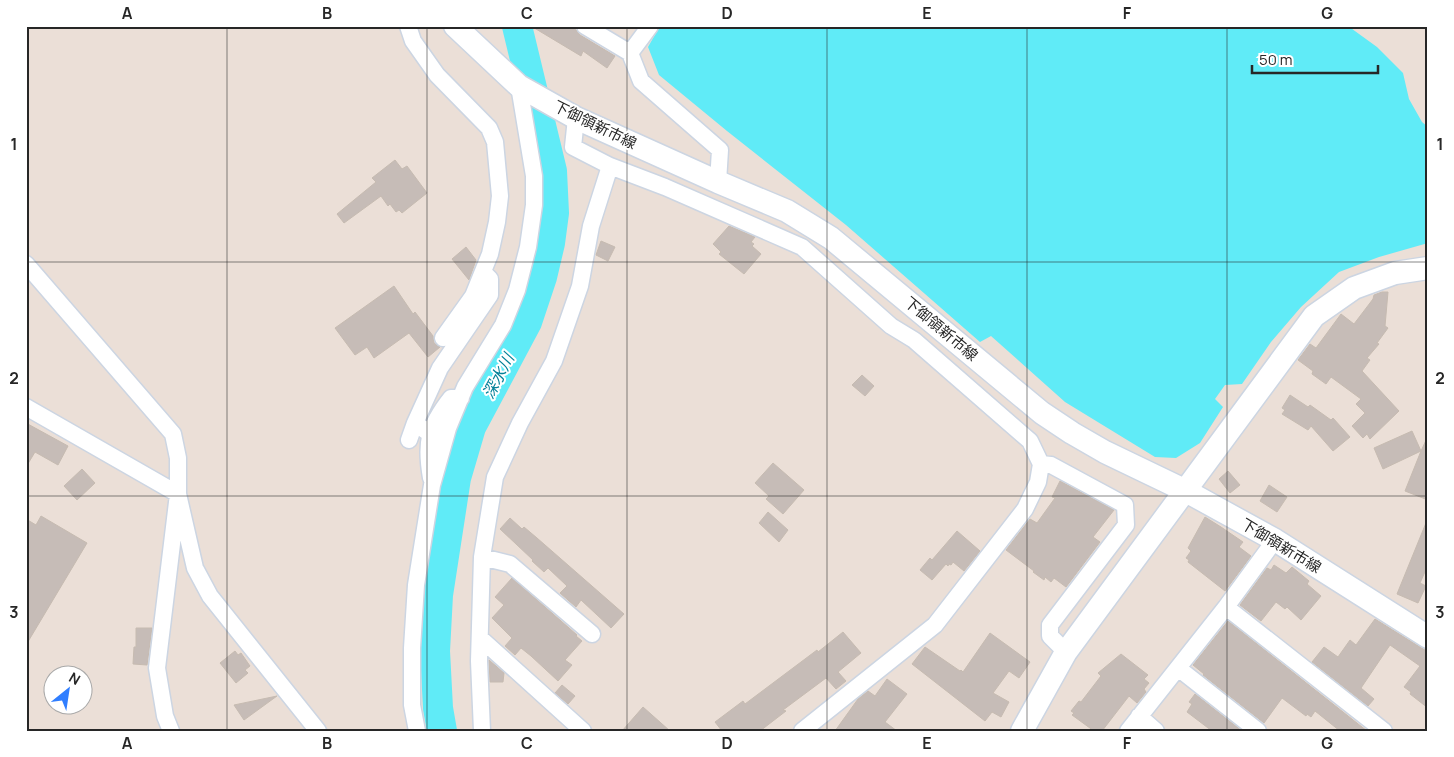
<svg xmlns="http://www.w3.org/2000/svg" width="1454" height="757" font-family="Manrope,'Noto Sans JP',sans-serif">
	<style>
		.water { fill: #60ebf7 }
		.lines { fill: none; stroke-linecap: round; stroke-linejoin: round }
		.river { stroke: #60ebf7; stroke-width: 30 }
		.building { fill: #c6bcb7; stroke: #c6bbb1 }
		.street-casing { stroke: #ccd5e2; stroke-width: 19 }
		.secondary-casing { stroke: #ccd5e2; stroke-width: 25 }
		.street { stroke: #fff; stroke-width: 16 }
		.secondary { stroke: #fff; stroke-width: 22 }
		.grid { fill: none; stroke: #272727; stroke-width: 1; stroke-opacity: 0.55 }
		.labels { text-anchor: middle; stroke-width: 4; stroke-linejoin: round; paint-order: stroke }
		.street-label { font-size: 15px; fill: #272727; stroke: #fff }
		.water-label { font-size: 16px; font-style: italic; fill: #048198; stroke: #fff }
		.neatline { fill: none; stroke: #272727; stroke-width: 2 }
		.grid-label { font-size: 16px; text-anchor: middle; font-weight: bold; fill: #272727 }
	</style>
	<rect width="100%" height="100%" fill="#ebdfd7"/>
	<path class="water" d="M660,26H1348L1377,47L1403,73L1409,99L1422,122L1428,127V243L1379,257L1339,272L1301,307L1271,342L1242,384L1225,385L1215,399L1223,407L1200,443L1176,458L1155,457L1065,402L991,336L980,342L846,225L727,131L659,75L648,47Z"/>
	<g class="lines">
		<path class="river" d="M442,731L438,708L435,651L438,595L456,478L471,427L527,322L542,277L550,243L554,213L552,171L517,26"/>
	</g>
	<path class="building" d="M531,26H569L576,30L580,35L615,56L607,68L583,51L581,56Z
		M395,160L402,169L407,166L427,193L402,213L399,210L396,212L390,204L388,206L381,196L344,223L337,214L376,182L372,178Z
		M729,226L755,237L751,242L754,244L752,246L761,254L744,274L719,254L721,252L713,244Z
		M601,241L615,247L608,261L596,255Z
		M466,247L476,260L469,280L452,259Z
		M394,286L413,314L415,312L433,336L434,343L440,347L428,357L409,333L374,358L367,347L355,355L335,328Z
		M1382,292H1388L1385,326L1388,328L1377,343L1379,344L1367,358L1370,360L1362,371L1399,411L1370,439L1367,434L1363,438L1352,426L1365,413L1356,404L1361,399L1331,377L1326,384L1312,374L1313,371L1298,360L1310,344L1316,348L1341,314L1354,324L1373,299L1374,295Z
		M862,375L874,386L865,396L852,385Z
		M1290,395L1308,407L1310,405L1331,420L1333,418L1350,437L1333,451L1311,426L1308,430L1282,414L1285,410L1282,408Z
		M26,423L68,446L58,465L35,452L26,467Z
		M1412,431L1421,451L1428,436V500L1405,491L1421,451L1383,469L1374,448Z
		M773,463L804,490L783,514L766,499L769,496L755,483Z
		M82,469L95,483L77,500L64,486Z
		M1228,471L1240,485L1230,493L1219,479Z
		M1060,481L1114,510L1093,537L1100,542L1066,587L1054,578L1051,582L1045,577L1044,580L1033,572L1034,571L1006,550L1030,519L1037,523L1055,498L1052,497Z
		M1269,485L1287,497L1277,512L1260,501Z
		M768,512L788,530L779,542L759,523Z
		M41,516L87,543L26,645V519L36,525Z
		M1205,517L1221,527L1243,542L1239,547L1251,556L1225,591L1188,562L1189,560L1186,558L1191,551L1188,548Z
		M510,518L522,529L524,527L537,538L624,614L611,628L581,600L576,607L560,593L567,586L548,568L544,572L532,561L533,560L500,529Z
		M1428,518V565L1420,583L1426,586L1418,603L1397,594Z
		M957,531L980,551L964,571L953,562L951,565L949,564L948,566L946,564L932,580L920,570L930,558L932,560Z
		M1274,565L1286,573L1292,567L1309,581L1307,584L1321,596L1301,620L1287,607L1285,609L1276,602L1261,621L1240,605L1267,568L1271,570Z
		M512,578L577,635L576,636L582,641L565,660L572,665L558,681L531,656L521,648L515,655L505,646L512,638L492,618L504,605L495,597Z
		M1375,619L1428,652V708L1410,694L1411,692L1404,687L1420,666L1390,645L1361,688L1374,699L1368,706L1312,662L1324,647L1338,657L1350,640L1356,645Z
		M1228,621L1367,731H1340L1315,711L1311,717L1307,714L1306,716L1282,698L1264,723L1203,675L1204,674L1193,665Z
		M136,628H152L147,665L133,664L134,647H136Z
		M843,632L861,653L838,672L846,681L836,689L826,678L783,710L786,711L760,731H722L715,722L743,701L745,704L817,650L818,652Z
		M990,633L1030,662L1019,678L1009,671L993,693L1009,702L1001,717L992,712L985,721L912,664L925,647L960,671L961,670L963,672Z
		M235,651L238,655L241,653L250,666L245,670L248,673L236,683L220,663Z
		M1121,654L1148,675L1144,679L1149,683L1144,689L1146,692L1137,703L1129,696L1102,731H1094L1072,715L1074,713L1071,711L1079,701L1081,702L1101,676L1098,673Z
		M489,660L504,673L503,682H490Z
		M887,679L907,694L885,722L897,731H835L858,699L868,691L875,696Z
		M562,685L575,696L568,704L555,693Z
		M1195,694L1242,731H1212L1187,712L1192,704L1189,702Z
		M277,696L244,720L234,705Z
		M643,707L670,731H622Z"/>
	<g class="lines">
		<g class="street-casing">
			<path id="street" d="M408,26L413,41L437,75L489,128L495,142L500,196L497,222L490,254L473,296L443,338
				M585,26L630,53L641,81L720,150L718,182
				M630,53L650,26
				M576,118L573,147L610,166L665,187L802,247L891,326L914,340L1030,441L1041,464L1038,482L1025,509L935,625L802,731
				M26,264L173,434L178,458V494L157,668L165,716L171,731
				M26,407L178,494L195,568L210,596L318,731
				M430,434L415,423L440,368L490,295V279L483,272
				M409,440L415,423
				M1041,464L1051,465L1125,505L1126,525L1050,625V636L1066,652
				M431,478C425,443 428,427 451,398H461
				M482,557L510,564L592,634
				M1226,607L1384,731
				M480,638L583,731
				M1178,668L1258,731
				M1139,716L1156,731
				M417,731L412,705V648L416,585L432,485L448,428L465,387L503,325L517,290L528,247L534,205V176L519,86
				M482,731L479,661L482,557L495,477L520,423L554,361L580,286L591,226L610,166
				M1128,731L1226,607L1275,540"/>
		</g>
		<g class="secondary-casing">
			<path id="secondary" d="M455,26L519,86L576,118L718,182L787,211L831,238L1042,413L1072,433L1105,452L1184,490L1275,540L1428,637
				M1022,731L1066,652L1314,316L1354,288L1395,273L1428,268"/>
		</g>
		<use href="#street" class="street"/>
		<use href="#secondary" class="secondary"/>
	</g>
	<path class="grid" d="M227,26V731M427,26V731M627,26V731M827,26V731M1027,26V731M1227,26V731M26,262H1428M26,496H1428"/>
	<g class="labels">
		<g class="street-label">
			<text transform="translate(595 125) rotate(26)" y="5">下御領新市線</text>
			<text transform="translate(941 329) rotate(40)" y="5">下御領新市線</text>
			<text transform="translate(1281 546) rotate(31)" y="5">下御領新市線</text>
		</g>
		<g class="water-label">
			<text transform="translate(498 376) rotate(-62)" y="6">深水川</text>
		</g>
	</g>
	<rect width="1454" height="757" fill="none" stroke="#ffffff" stroke-width="55"/>
	<g transform="translate(68 690) rotate(30)"><circle r="24" fill="#ffffff" stroke="#a9a9a9"/>
	<path d="M0-4L9 19L0 12L-9 19Z" fill="#307eff"/>
	<text y="-8" font-size="14" font-weight="bold" text-anchor="middle" fill="#272727">N</text>
	</g>
	<path d="M1252 65v8h126v-8" fill="none" stroke="#272727" stroke-width="2.5"/>
	<text x="1259" y="65" font-size="15" fill="#272727" stroke="#ffffff" stroke-width="4" paint-order="stroke">50 m</text>
	<rect x="28" y="28" width="1398" height="702" class="neatline"/>
	<g class="grid-label">
		<text x="127" y="19">A</text>
		<text x="327" y="19">B</text>
		<text x="527" y="19">C</text>
		<text x="727" y="19">D</text>
		<text x="927" y="19">E</text>
		<text x="1127" y="19">F</text>
		<text x="1327" y="19">G</text>
		<text x="14" y="150">1</text>
		<text x="1440" y="150">1</text>
		<text x="14" y="384">2</text>
		<text x="1440" y="384">2</text>
		<text x="14" y="618">3</text>
		<text x="1440" y="618">3</text>
		<text x="127" y="749">A</text>
		<text x="327" y="749">B</text>
		<text x="527" y="749">C</text>
		<text x="727" y="749">D</text>
		<text x="927" y="749">E</text>
		<text x="1127" y="749">F</text>
		<text x="1327" y="749">G</text>
	</g>
</svg>
